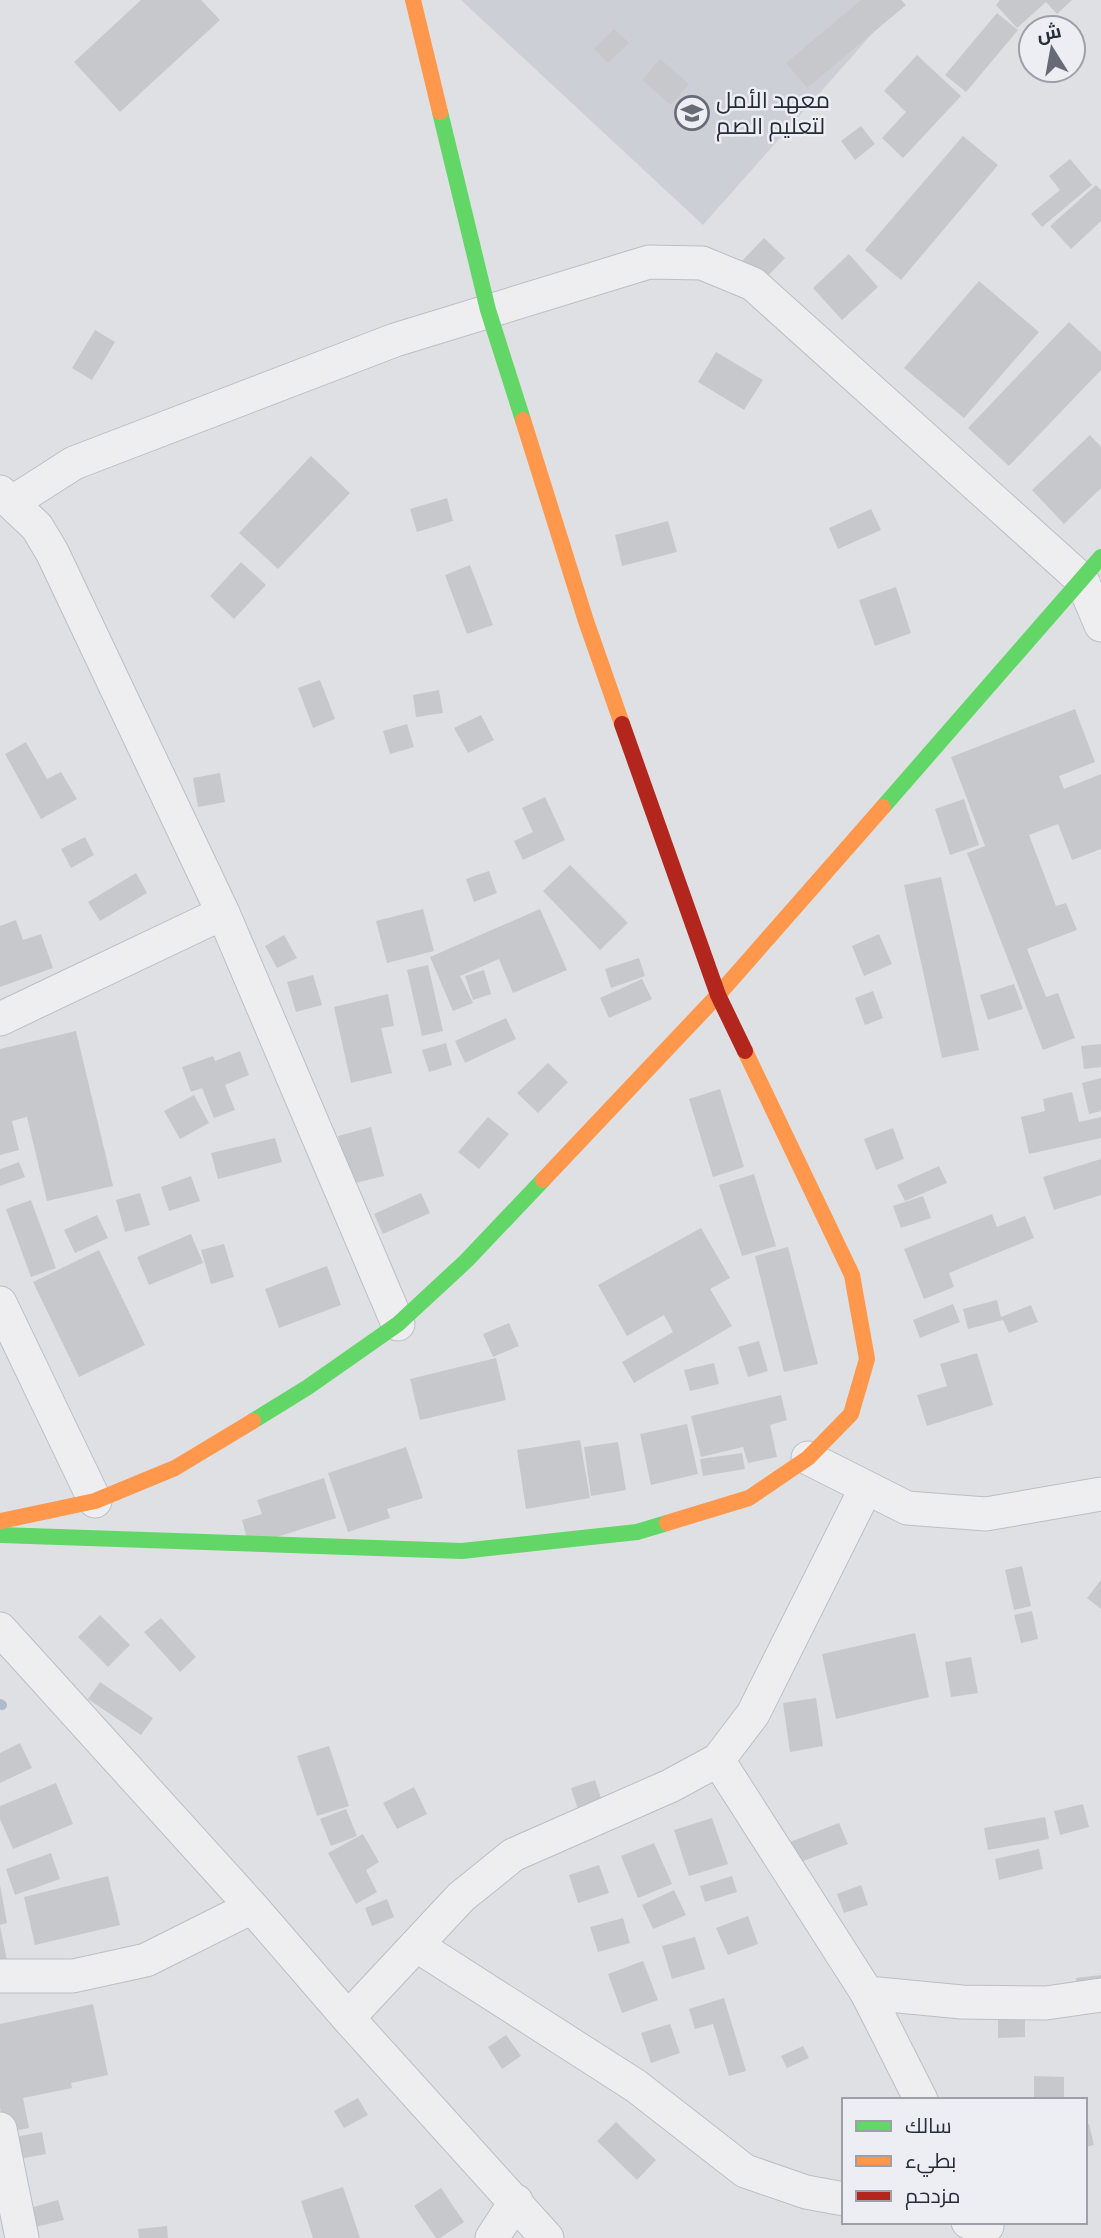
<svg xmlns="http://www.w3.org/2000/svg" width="1101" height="2238" font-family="Cabin,Cairo,sans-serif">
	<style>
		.built { fill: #cdcfd6 }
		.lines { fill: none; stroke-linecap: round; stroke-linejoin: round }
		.stream { stroke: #afbacd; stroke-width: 10 }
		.building { fill: #c7c8cb }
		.street-casing { stroke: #bdbec1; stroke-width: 35 }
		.street { stroke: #eeeef0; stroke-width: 33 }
		.fast { stroke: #63d668; stroke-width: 16 }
		.slow { stroke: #ff974d; stroke-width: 16 }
		.jam { stroke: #b3261e; stroke-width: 16 }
		.labels { text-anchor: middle; stroke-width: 5; stroke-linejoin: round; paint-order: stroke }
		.poi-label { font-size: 23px; fill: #272c3b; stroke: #eceef3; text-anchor: start }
	</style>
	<rect width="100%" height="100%" fill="#dfe0e3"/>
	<path class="built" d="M461,0H902L703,225Z"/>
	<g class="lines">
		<path class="stream" d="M0,1704L2,1705"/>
	</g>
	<path class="building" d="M141,0H201L220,20L120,112L74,62Z
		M861,0H901L906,5L807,88L786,63Z
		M1000,0H1072L1057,14L1046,2L1017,28L996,5Z
		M997,13L1018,30L966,92L945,75Z
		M614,29L629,43L608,63L594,49Z
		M917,55L961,96L903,158L882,138L906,112L884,91Z
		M660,59L689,84L671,105L642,80Z
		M861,126L875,144L855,160L841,141Z
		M963,136L998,165L901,280L865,250Z
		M1070,159L1092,185L1042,227L1031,214L1060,190L1049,176Z
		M1096,185L1101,190V221L1071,249L1050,226Z
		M764,238L785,258L762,282L741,262Z
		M849,254L878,287L842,320L813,288Z
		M979,281L1039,332L964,418L904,368Z
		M1069,322L1101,352V370L1009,466L968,428Z
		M95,330L115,342L92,380L72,368Z
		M716,352L763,380L744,410L698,382Z
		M1090,435L1101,447V488L1064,524L1032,490Z
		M311,456L350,493L278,569L239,533Z
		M447,498L453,521L417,532L410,509Z
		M871,509L881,530L838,549L829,528Z
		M668,521L677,552L622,566L615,535Z
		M241,562L266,585L234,619L210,596Z
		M470,565L493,625L467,634L445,575Z
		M896,587L911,633L875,646L859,600Z
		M320,680L335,719L313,728L298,688Z
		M439,690L443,713L416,717L413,695Z
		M1075,709L1095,762L1059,776L1064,789L1101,774V849L1072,860L1058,824L1029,835L1056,906L1066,903L1077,930L1027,949L1046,997L1058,993L1075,1038L1043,1050L967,853L985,846L951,757Z
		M481,715L494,740L468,753L454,728Z
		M407,724L414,747L390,754L383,731Z
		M26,742L47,779L61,772L77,799L41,819L5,754Z
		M220,773L225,802L198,807L193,778Z
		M545,797L565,840L523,860L514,841L533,832L522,808Z
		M964,799L979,845L950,855L935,809Z
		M85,837L94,855L71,868L61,849Z
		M570,865L628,923L600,950L543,891Z
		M489,871L497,893L474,902L466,879Z
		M136,873L147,893L100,921L88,902Z
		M941,877L979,1050L942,1058L904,885Z
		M423,909L434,951L387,963L376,921Z
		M540,909L567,970L513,993L499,959L460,976L473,1003L453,1011L430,957Z
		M16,920L23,940L41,934L53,968L0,987V926Z
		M879,934L892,964L864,976L852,946Z
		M284,935L297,958L277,968L265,946Z
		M639,958L645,976L611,988L605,969Z
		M428,965L443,1031L422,1036L407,970Z
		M484,970L491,994L473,1000L465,976Z
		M313,975L322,1005L296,1012L287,982Z
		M642,979L652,999L609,1018L600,998Z
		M1014,984L1023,1009L988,1020L980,995Z
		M873,991L883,1018L865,1025L855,998Z
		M388,994L394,1026L381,1028L392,1073L351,1083L334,1007Z
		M506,1018L516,1039L465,1063L455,1041Z
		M76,1031L113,1186L47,1201L27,1117L12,1121L19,1150L0,1155V1049Z
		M446,1043L452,1065L429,1072L422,1050Z
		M1101,1044V1067L1084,1069L1081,1046Z
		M240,1051L249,1075L225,1085L235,1110L214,1118L202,1088L191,1092L182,1067L213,1056L215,1061Z
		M548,1063L568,1082L538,1113L517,1093Z
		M1101,1078V1111L1089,1114L1082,1083Z
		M720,1089L744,1167L713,1177L689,1099Z
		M1072,1092L1079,1122L1101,1117V1138L1029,1154L1021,1117L1045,1111L1043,1099Z
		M194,1095L209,1123L180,1139L164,1111Z
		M488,1117L509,1134L479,1169L458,1152Z
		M371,1127L384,1176L351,1184L338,1136Z
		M893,1128L904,1159L876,1170L864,1139Z
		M275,1138L282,1162L218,1179L211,1153Z
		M1101,1159V1195L1054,1210L1043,1177Z
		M19,1162L25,1177L0,1186V1169Z
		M939,1166L947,1183L905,1201L897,1185Z
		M754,1174L776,1246L742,1256L719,1185Z
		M191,1176L200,1201L169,1211L161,1187Z
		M140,1193L150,1225L125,1232L116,1200Z
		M421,1193L430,1213L383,1234L374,1214Z
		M923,1196L931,1218L901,1228L893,1206Z
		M31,1200L56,1268L31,1277L6,1209Z
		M992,1214L997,1227L1025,1216L1034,1238L949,1273L954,1287L924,1299L904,1249Z
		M97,1215L108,1238L75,1253L64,1230Z
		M701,1228L730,1278L710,1289L732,1326L634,1383L622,1362L673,1332L664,1315L627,1336L598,1285Z
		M191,1234L203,1263L149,1285L137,1257Z
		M224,1244L234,1277L211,1284L201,1250Z
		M788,1247L818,1364L784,1372L755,1256Z
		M99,1250L145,1345L79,1377L33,1282Z
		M327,1266L341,1305L279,1328L265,1289Z
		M997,1300L1001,1317L1031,1305L1038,1322L1009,1333L1003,1320L968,1329L963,1309Z
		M953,1304L960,1322L920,1338L913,1320Z
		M509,1323L519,1346L493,1357L483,1334Z
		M759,1341L768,1371L748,1377L738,1347Z
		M977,1353L993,1405L927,1426L917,1395L947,1386L940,1364Z
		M496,1358L506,1400L420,1420L410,1379Z
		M714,1363L719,1384L690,1391L684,1370Z
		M781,1395L787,1420L770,1425L777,1457L748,1463L743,1447L701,1457L691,1416Z
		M687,1424L698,1474L651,1485L640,1434Z
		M580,1440L590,1498L526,1509L517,1450Z
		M618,1442L626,1490L591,1496L584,1447Z
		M406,1447L423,1498L387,1509L390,1518L348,1532L328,1473Z
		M742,1453L745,1469L703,1476L700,1459Z
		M324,1478L336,1518L249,1546L242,1520L262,1514L257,1500Z
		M1022,1566L1031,1606L1014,1610L1005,1570Z
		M1101,1580V1609L1087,1598Z
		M1032,1611L1038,1639L1021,1643L1014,1615Z
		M100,1615L130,1645L108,1667L78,1637Z
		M161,1618L196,1657L180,1672L144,1632Z
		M915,1633L929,1697L836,1719L822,1654Z
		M971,1657L978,1693L951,1697L945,1662Z
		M100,1682L153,1718L141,1735L88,1699Z
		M816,1698L823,1746L790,1752L783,1703Z
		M20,1743L32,1768L0,1783V1753Z
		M329,1746L349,1806L317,1816L297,1756Z
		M595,1780L603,1804L579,1812L571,1788Z
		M56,1783L73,1824L13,1849L0,1819V1806Z
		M414,1787L427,1814L397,1829L383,1803Z
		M1083,1804L1089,1827L1060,1835L1054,1811Z
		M346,1809L357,1836L331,1846L320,1819Z
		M1045,1817L1049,1839L988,1850L984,1828Z
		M712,1818L728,1864L689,1876L674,1830Z
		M839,1823L848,1844L785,1868L777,1847Z
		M363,1834L379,1862L366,1870L377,1892L356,1904L328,1853Z
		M654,1843L672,1884L638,1898L621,1856Z
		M1039,1849L1043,1869L999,1880L995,1859Z
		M51,1853L60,1879L15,1895L6,1869Z
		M599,1865L609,1893L578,1903L569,1875Z
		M108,1876L120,1925L35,1945L24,1897Z
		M732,1876L737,1892L705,1902L700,1886Z
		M0,1885L7,1923L0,1925Z
		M861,1885L868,1905L844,1913L837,1894Z
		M674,1890L686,1915L653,1929L642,1905Z
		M387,1899L394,1917L372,1926L365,1908Z
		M748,1916L758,1944L728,1955L716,1928Z
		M623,1918L630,1943L598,1952L590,1927Z
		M0,1926L7,1960L0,1961Z
		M695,1937L705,1969L672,1979L662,1946Z
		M643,1961L658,2000L622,2013L608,1974Z
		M1101,1975V1997L1079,2000L1076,1978Z
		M724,1998L746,2071L729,2076L713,2024L695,2029L689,2009Z
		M93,2004L108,2075L71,2083L72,2088L23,2098L29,2128L5,2133L0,2108V2024Z
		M998,2020H1025V2037L998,2038Z
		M670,2024L680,2053L651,2063L641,2033Z
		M506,2035L521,2056L502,2069L488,2047Z
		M803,2046L809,2058L787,2068L781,2056Z
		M1034,2076L1064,2077V2097H1034Z
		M358,2098L368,2115L344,2128L334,2111Z
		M616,2122L656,2160L637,2180L597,2141Z
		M1089,2124L1094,2145L1085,2147V2125Z
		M42,2132L46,2154L8,2161L4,2139Z
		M343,2187L360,2238H313L301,2201Z
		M441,2188L464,2222L440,2238H436L414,2206Z
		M58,2200L64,2220L27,2229L23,2210Z
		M167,2226L168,2238H139L138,2229Z"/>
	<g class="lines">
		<g class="street-casing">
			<path id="street" d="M0,492L37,527L52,552L223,913L398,1324
				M13,502L74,463L395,340L649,262L702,263L753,284L1082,580L1101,625
				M0,1019L223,913
				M0,1303L95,1501
				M808,1458L907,1508L986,1514L1101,1494
				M0,1629L252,1907L348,2018L547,2238
				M718,1760L867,1993L921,2100
				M416,1945L636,2086L745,2171L806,2192L844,2199
				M0,1976H73L146,1960L252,1907
				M867,1993L962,2002L1046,2003L1101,1995
				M348,2018L461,1897L513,1855L670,1786L718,1760L753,1714L866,1488
				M0,2129L22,2238
				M968,2222L987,2226
				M492,2238L516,2201"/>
		</g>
		<use href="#street" class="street"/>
		<path class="fast" d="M440,112L488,310L523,420
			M883,807L1101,557
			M253,1421L308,1387L398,1324L466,1261L543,1180
			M0,1535L462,1551L637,1532L667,1523"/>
		<path class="slow" d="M413,0L440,112
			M523,420L586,621L622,724
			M543,1180L718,995L883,807
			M1,1521L95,1501L175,1468L253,1421
			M667,1523L749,1498L808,1458L851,1414L867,1359L852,1275L745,1051"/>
		<path class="jam" d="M622,724L718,995L745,1051"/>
	</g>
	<defs>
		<g id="school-ring" transform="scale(1.75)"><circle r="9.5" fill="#eceef3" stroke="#676b76" stroke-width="1.5"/><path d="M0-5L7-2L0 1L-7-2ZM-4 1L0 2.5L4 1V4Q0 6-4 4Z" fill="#676b76"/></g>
	</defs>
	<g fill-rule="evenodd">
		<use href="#school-ring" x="692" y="113"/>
	</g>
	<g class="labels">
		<g class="poi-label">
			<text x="716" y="108">معهد الأمل<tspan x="716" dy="26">لتعليم الصم</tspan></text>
		</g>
	</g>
	<rect x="842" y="2098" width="245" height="126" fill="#eceef3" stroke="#9da0a9" stroke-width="2"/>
	<rect x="856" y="2121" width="35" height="10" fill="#63d668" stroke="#9da0a9" stroke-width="2"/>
	<text x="905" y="2133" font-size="21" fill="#272c3b">سالك</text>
	<rect x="856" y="2156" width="35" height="10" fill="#ff974d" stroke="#9da0a9" stroke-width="2"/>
	<text x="905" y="2168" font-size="21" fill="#272c3b">بطيء</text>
	<rect x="856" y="2191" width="35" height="10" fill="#b3261e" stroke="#9da0a9" stroke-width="2"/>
	<text x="905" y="2203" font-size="21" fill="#272c3b">مزدحم</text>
	<g transform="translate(1052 49) rotate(349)"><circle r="33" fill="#eceef3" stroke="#9da0a9" stroke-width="2"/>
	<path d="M0-5L12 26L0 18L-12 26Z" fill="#676b76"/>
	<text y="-10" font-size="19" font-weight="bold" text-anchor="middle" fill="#272c3b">ش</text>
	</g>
</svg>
